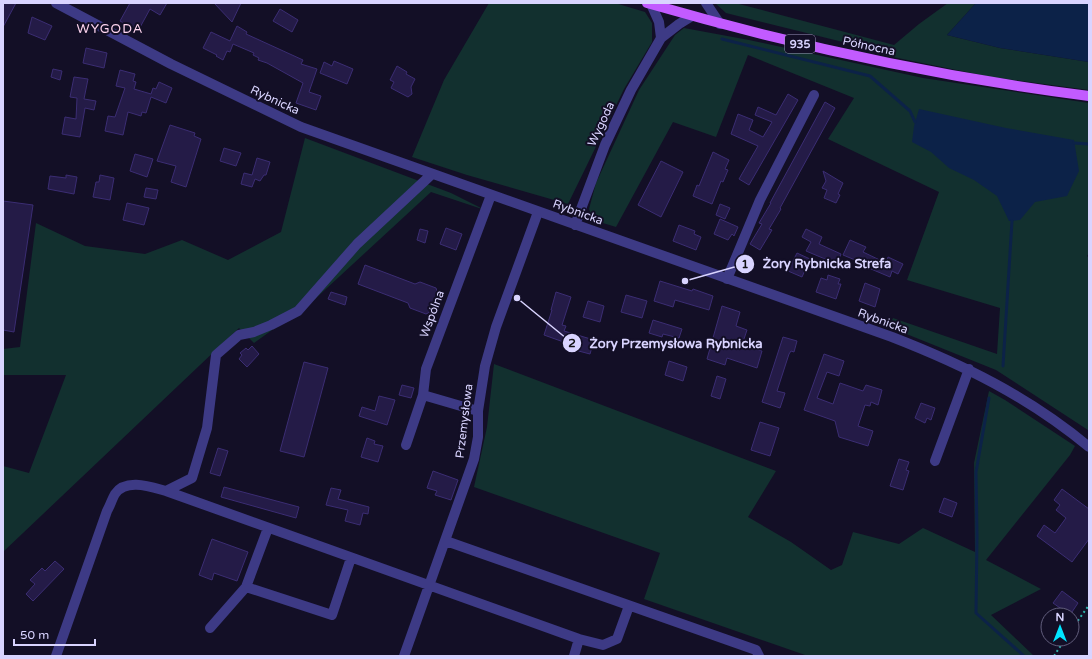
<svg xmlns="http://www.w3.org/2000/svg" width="1092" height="659" font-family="'Varela Round',sans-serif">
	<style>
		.green { fill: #12302f }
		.water { fill: #0c2248 }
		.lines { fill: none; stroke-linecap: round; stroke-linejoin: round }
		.stream { stroke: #0c2248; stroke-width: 3 }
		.building { fill: #241b47; stroke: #3b2d73 }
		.path { stroke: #2fb8b0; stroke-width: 2; stroke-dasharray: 2 3; stroke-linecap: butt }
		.minor { stroke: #3d3a85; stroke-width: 10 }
		.major { stroke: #c25bff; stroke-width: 10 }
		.labels { text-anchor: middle; stroke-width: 4; stroke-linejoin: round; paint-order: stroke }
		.shield { fill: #130f26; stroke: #9e99be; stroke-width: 1 }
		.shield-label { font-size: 11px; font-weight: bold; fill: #d9d4ff }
		.street-label { font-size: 12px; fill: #d9d4ff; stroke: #130f26 }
		.neighbourhood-label { font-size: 13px; letter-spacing: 1px; fill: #ffd6f0; stroke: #130f26 }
		.leader { fill: none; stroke: #d9d4ff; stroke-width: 1.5 }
		.callout-dot { fill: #d9d4ff; stroke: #130f26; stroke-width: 1.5 }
		.mark-label { font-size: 12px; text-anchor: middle; font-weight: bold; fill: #111 }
		.callout-label { font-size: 13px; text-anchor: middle; font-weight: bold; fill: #d9d4ff; stroke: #130f26; stroke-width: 4; stroke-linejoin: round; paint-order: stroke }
	</style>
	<rect width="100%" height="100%" fill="#130f26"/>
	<path class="green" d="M489,3H615L645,12L652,23V42L624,89L568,204L467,175L412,157L444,80Z
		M715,3H739V4L894,45L919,24L948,3H976L947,35L1000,48L1089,62V90L991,77L888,56L855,45L726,13Z
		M684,28L749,40L923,78L1089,103V253L1087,256L1089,258L1088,430L996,370L889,327L893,318L997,354L1000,308L907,280L939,192L828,139L854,98L748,55L716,137L673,122L616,227L593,220L589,209L596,183L639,90L675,35Z
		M305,138L451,193L485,210L431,192L314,300L254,343L239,328L3,552V466L29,473L66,375H3V349L20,347L36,223L85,246L145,254L182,240L228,260L281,232Z
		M494,364L776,471L748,517L791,542L831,570L842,565L853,532L899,544L923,528L975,552L974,463L989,391L1005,400L1075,446L1070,455L986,560L1041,589L991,615L1034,656H808L644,599L660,553L474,487L487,427Z"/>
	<path class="water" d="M976,3H1089V62L1000,48L947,35Z
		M919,109L1006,128L1074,140L1079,171L1067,196L1035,202L1020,220L1009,221L997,196L974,180L949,168L931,152L912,142L914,126Z"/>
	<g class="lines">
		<path class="stream" d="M722,39L870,76L910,111L915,122
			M1074,143L1089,144
			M1003,366L1012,221
			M989,398L976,472L977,536L976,613L1024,656"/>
	</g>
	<path class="building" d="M3,3H16L3,27Z
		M130,3H167L160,15L150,9L138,31L120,21Z
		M214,3H241L232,22Z
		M280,9L298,20L292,32L273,21Z
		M32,17L52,26L45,40L28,33Z
		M237,26L247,32L246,34L303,60L301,64L317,69L309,92L321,96L316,110L296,103L303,83L267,63L258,60L259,58L253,55L254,53L233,44L230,52L227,51L223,60L216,56L217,55L203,48L211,32L230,41Z
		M86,48L107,53L104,68L83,63Z
		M334,61L353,69L347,84L320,73L324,62L332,66Z
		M397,66L407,72L406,74L415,79L411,87L412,94L408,97L391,88L394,82L390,80Z
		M53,69L62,71L60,80L51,77Z
		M120,70L135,74L133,81L136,82L134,89L151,94L153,88L156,89L159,82L172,88L166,103L151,97L146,113L142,112L141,116L128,112L123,135L105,131L108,116L115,117L125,88L116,86Z
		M74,77L88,79L84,99L96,101L94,110L85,108L80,137L62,134L65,117L76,119L77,98L70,97Z
		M788,94L798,100L749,185L739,179L758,146L731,134L738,114L753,120L749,130L763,137L772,122L755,115L758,107L776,115Z
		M825,102L835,108L780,208L781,209L769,229L772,230L760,250L750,244L762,224L759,223L771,203H770Z
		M170,125L195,133L194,136L201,139L186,187L171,182L176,166L157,161Z
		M224,148L241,153L236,166L220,161Z
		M713,152L729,160L725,169L728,170L723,182L721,181L712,204L693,196L697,185L699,186Z
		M135,154L153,159L147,177L130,171Z
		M257,158L270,162L266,175H264L260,181L255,179L252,187L241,184L244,173L252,175Z
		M661,161L683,172L661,217L638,205Z
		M823,171L843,183L838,194L840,195L836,203L824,198L827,190L822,188L826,181Z
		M66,175L77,177L74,194L48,189L50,176L66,178Z
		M100,175L114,178L110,200L93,197L96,182H99Z
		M146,188L158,190L156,199L144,197Z
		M3,201L33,205L14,332L3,330Z
		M127,203L149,208L144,225L123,220Z
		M720,204L730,208L725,219L716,215Z
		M720,219L738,227L734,236L732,234L728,240L714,234Z
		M679,225L695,231L694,234L701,237L696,250L673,241Z
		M446,228L462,234L456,250L440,244Z
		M420,229L428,231L425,243L417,240Z
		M806,229L822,237L819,244L841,254L837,264L806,251L811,242L802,237Z
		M850,240L866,247L863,252L886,263L888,257L903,264L898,274L892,271L890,277L864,266L865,264L843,255Z
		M797,253L810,259L802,277L788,271Z
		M365,265L415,284L420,282L436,288L438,294L430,312L426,314L410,308L408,303L358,284Z
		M828,275L840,279L838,284H841L836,299L816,292L821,278L827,280Z
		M660,281L692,291L693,289L713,296L709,310L675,300L673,307L654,301Z
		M865,283L880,289L875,307L859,301Z
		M331,292L347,297L345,305L328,299Z
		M556,292L571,297L562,325L566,326L564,331L594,340L590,354L571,349L572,345L544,335L552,310H551Z
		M626,295L647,301L642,318L621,312Z
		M588,301L604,306L600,322L583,317Z
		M722,306L740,312L736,326L747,330L742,345L762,351L757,368L727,358L725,365L707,359Z
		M653,320L682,329L679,338L663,334L662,337L649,333Z
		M783,337L797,341L794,352L791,351L789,354L777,391L785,393L780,408L762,402Z
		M252,346L259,354L247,367L239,359L242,355L240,353L246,348L248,350Z
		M824,354L844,361L839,376L827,372L817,398L833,404L840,383L863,391L866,385L882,390L878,405L871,402L870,406L865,405L858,426L873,431L868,446L839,437L835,421L804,410Z
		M669,361L687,367L683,381L665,375Z
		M304,362L328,368L304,457L280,451Z
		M717,376L726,379L720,399L711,396Z
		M402,385L414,388L411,398L399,395Z
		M379,396L395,400L387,425L359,416L362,407L375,411Z
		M921,403L935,408L931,420L927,418L925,423L915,418Z
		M760,422L779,428L770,456L751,450Z
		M367,438L375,441L374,444L383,446L378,462L361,457Z
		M218,448L228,451L220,476L210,473Z
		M899,459L909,462L906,470L909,471L903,490L890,486Z
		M433,471L458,480L451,500L435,495L437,491L427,488Z
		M224,487L299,507L296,518L221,497Z
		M331,488L341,490L338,499L369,507L368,514L363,513L360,525L345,521L348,510L326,505Z
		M1062,489L1089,509V539L1072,562L1037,536L1044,525L1055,533L1066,518L1056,510L1060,505L1054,500Z
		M944,498L957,503L952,517L939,512Z
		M212,539L248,552L237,581L214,573L212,580L199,575Z
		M55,561L64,569L33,601L26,594L35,584L30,580L42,568L45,571Z
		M1062,591L1078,603L1070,615L1053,603Z"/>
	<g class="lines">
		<path class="path" d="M1072,629L1089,605
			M1054,656L1065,639"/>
		<path class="minor" d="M56,3L171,64L301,127L892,337C964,365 1029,397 1089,447
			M706,3L720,24
			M651,4L659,22L661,38
			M575,225L605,145L631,90L661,38L679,24L692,16
			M727,279L760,200L814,95
			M423,395L478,411
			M406,445L423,395L426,369L491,195
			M935,461L969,369
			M166,491L192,478L207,428L216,355L239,335L254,332L271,325L298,311L357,244L432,174
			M446,541L756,650L759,656
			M246,587L332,615L351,558
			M210,628L246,587L268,528
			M56,656L107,511C110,506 112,499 115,494C126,478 151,487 166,491L579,639L603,645L617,639L629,606
			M404,656L474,459L478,437V411L485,366L496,327L538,212
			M574,656L579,639"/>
		<path class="major" d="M647,3C792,45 939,77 1089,96"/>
	</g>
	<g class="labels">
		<rect class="shield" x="785" y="35" width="30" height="18" rx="3"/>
		<g class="shield-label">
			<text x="800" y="48">935</text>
		</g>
		<g class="street-label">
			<text transform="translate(869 46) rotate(12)" y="4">Północna</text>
			<text transform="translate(275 100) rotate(25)" y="4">Rybnicka</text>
			<text transform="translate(601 124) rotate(-65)" y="4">Wygoda</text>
			<text transform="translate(578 212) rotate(20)" y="4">Rybnicka</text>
			<text transform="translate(432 314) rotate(-70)" y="4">Wspólna</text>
			<text transform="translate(883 321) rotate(20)" y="4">Rybnicka</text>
			<text transform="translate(464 421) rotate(-83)" y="4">Przemysłowa</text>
		</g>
		<g class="neighbourhood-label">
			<text x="110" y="33">WYGODA</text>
		</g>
	</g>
	<path class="leader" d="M685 281L745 264M517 298L572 343"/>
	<g class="callout-dot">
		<circle cx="685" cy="281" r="4"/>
		<circle cx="517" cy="298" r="4"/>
		<circle cx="745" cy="264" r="10"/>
		<circle cx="572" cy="343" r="10"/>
	</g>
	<g class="mark-label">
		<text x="745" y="268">1</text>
		<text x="572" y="347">2</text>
	</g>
	<g class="callout-label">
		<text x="827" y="268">Żory Rybnicka Strefa</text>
		<text x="676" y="348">Żory Przemysłowa Rybnicka</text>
	</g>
	<rect width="1092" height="659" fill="none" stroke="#d9d4ff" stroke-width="8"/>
	<g transform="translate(1060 627)"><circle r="19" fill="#130f26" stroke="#625e7d"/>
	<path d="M0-3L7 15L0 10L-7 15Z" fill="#00e5ff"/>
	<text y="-6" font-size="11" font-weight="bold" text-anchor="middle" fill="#d9d4ff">N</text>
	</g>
	<path d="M14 639v6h81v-6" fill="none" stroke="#d9d4ff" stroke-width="2"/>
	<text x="20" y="639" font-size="12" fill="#d9d4ff" stroke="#130f26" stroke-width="3" paint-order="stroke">50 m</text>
</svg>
